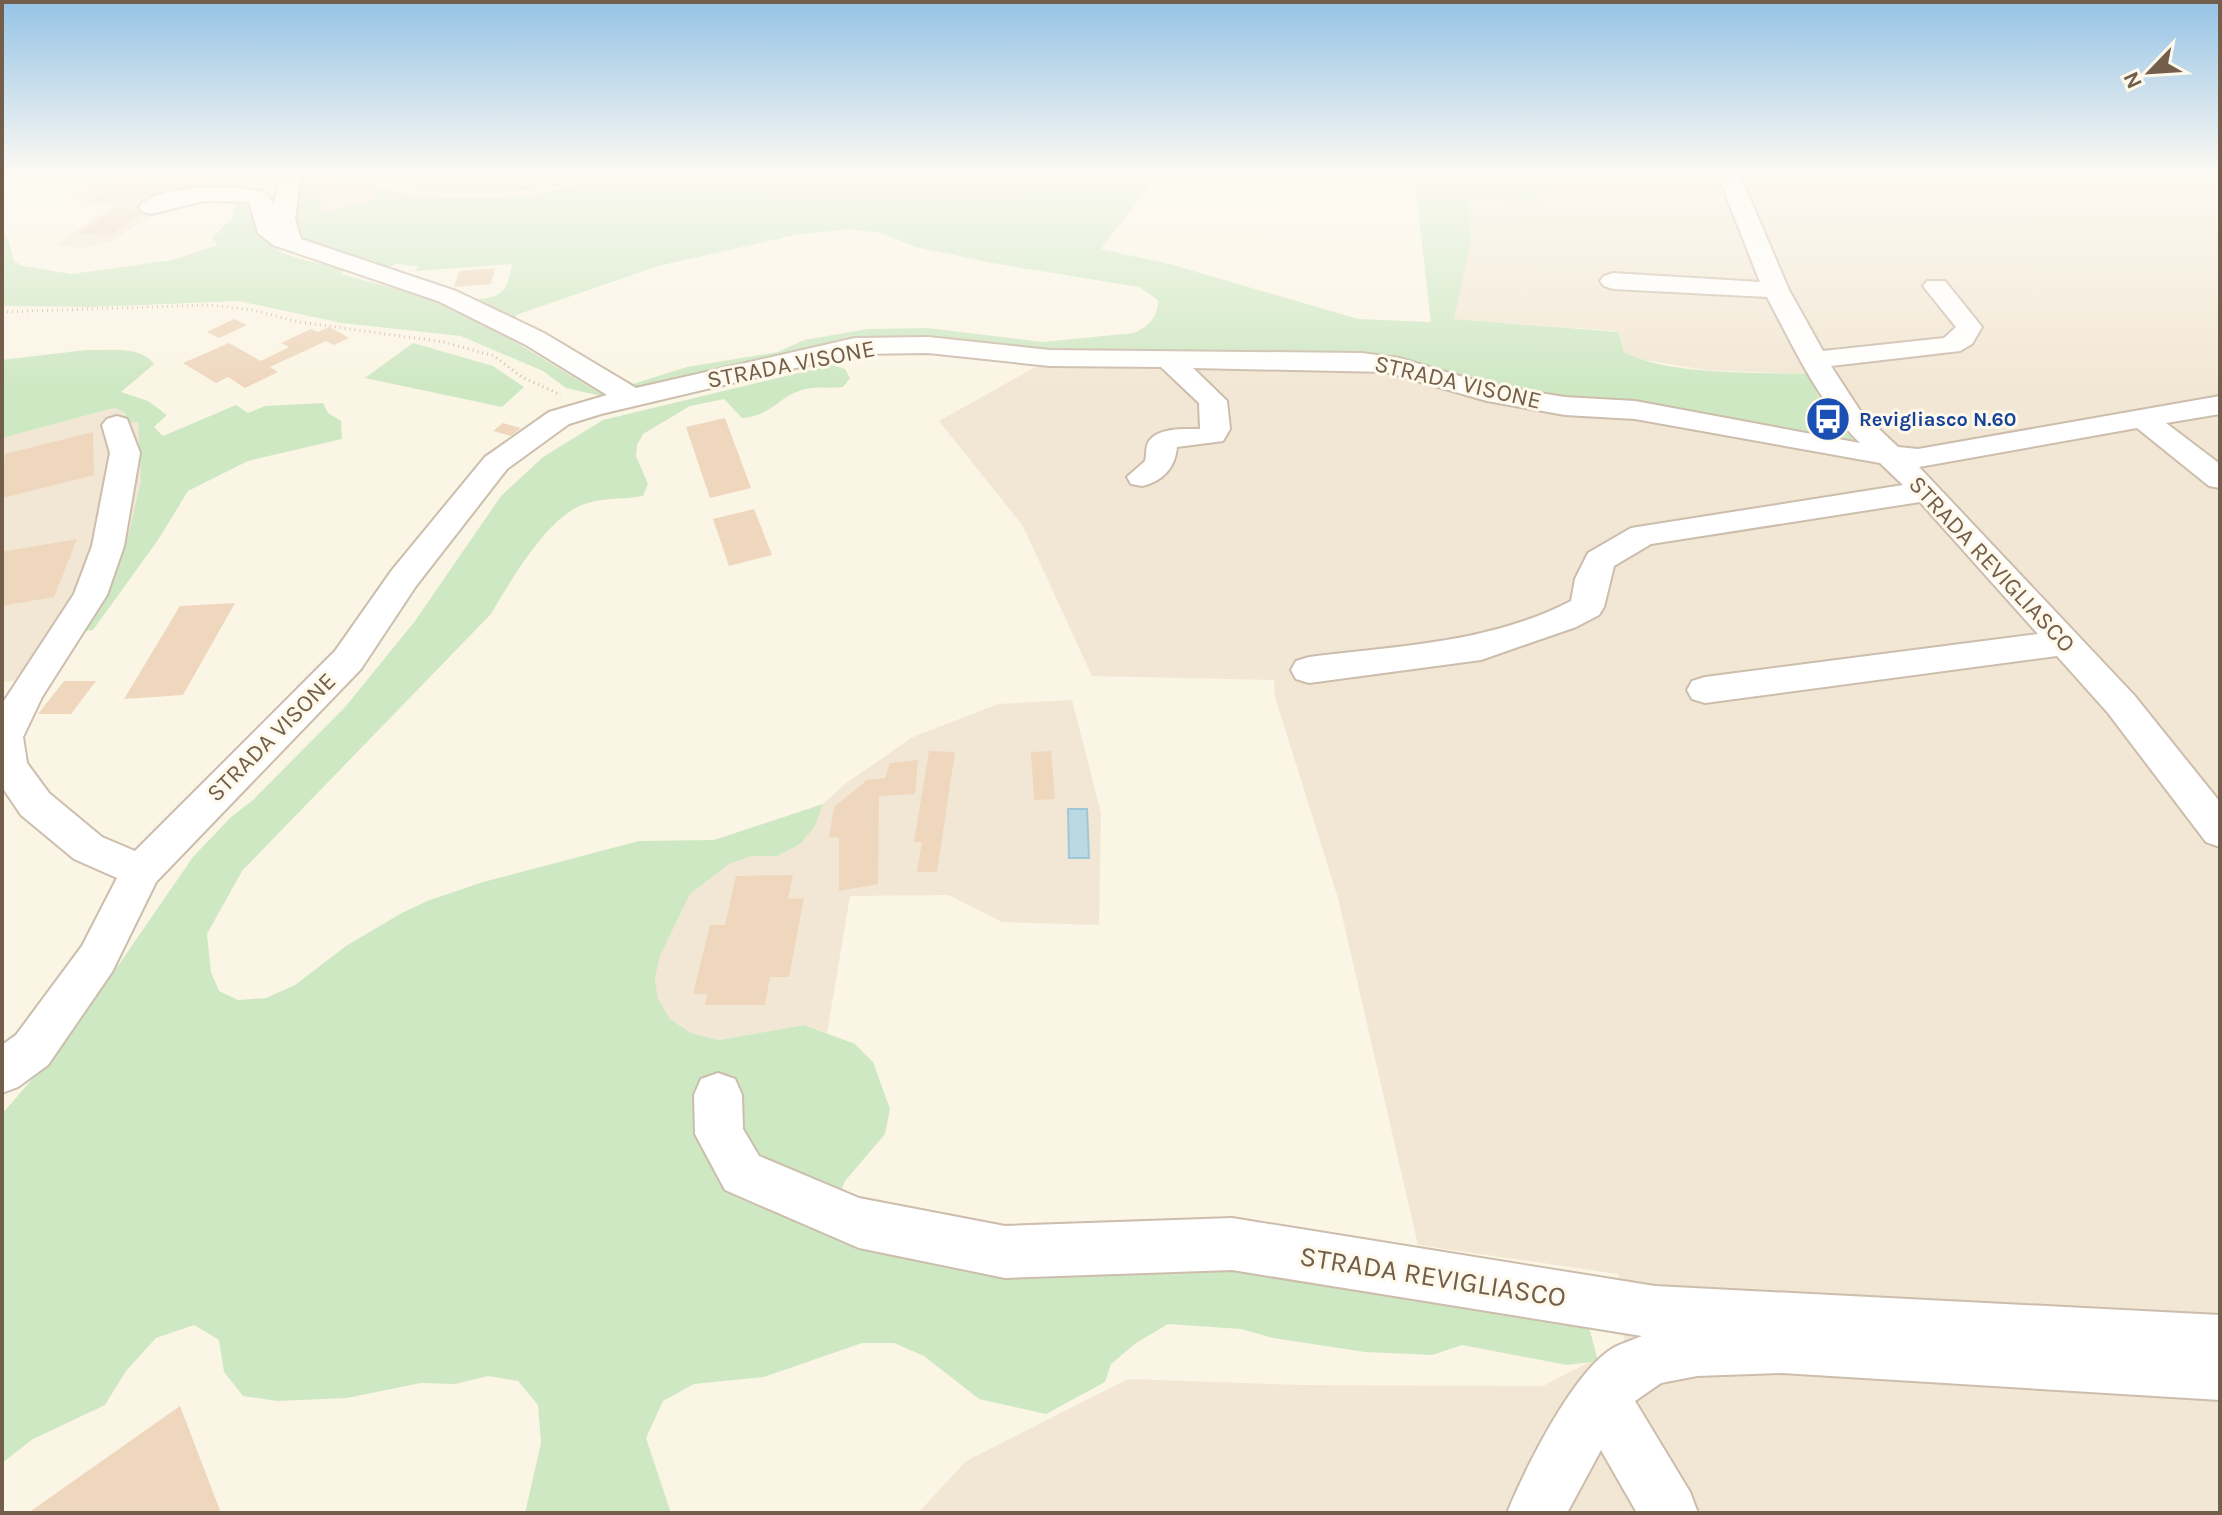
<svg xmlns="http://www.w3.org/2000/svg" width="2222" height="1515" font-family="Karla,sans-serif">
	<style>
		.residential { fill: #f2e7d4 }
		.green { fill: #cfe8c4 }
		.water { fill: #bad9e3; stroke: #a1c7d5; stroke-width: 2 }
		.building { fill: #efd7be }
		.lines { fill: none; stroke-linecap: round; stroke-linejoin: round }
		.minor-casing { stroke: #ccbdac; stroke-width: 4 }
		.path { stroke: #d4baa1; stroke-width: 3; stroke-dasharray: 1 4; stroke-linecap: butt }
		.minor { fill: #fff; fill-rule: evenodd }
		.labels { text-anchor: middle; stroke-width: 6; stroke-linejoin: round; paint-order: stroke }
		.far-transit-label { font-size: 20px; font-weight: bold; fill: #164399; stroke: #fef9eb; text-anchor: start }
		.street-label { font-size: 24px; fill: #725e4b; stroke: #fef9eb }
		.near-street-label { font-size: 28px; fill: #725e4b; stroke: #fef9eb }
	</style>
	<rect width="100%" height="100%" fill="#fbf5e5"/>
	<path class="residential" d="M102,173H254L242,189L165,206L111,242L83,248L54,246L114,206L67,200Z
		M306,173H376L382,182L371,187L377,198L324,213Z
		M407,173H586L538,185L500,187H457L424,181Z
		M1535,173H2220V1513H918L966,1461L1128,1379L1300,1385L1543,1386L1624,1344L1618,1274L1418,1245L1338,898L1275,697L1274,680L1092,676L1023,526L939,421L1041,364L1352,356L1855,440L1818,395L1808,374L1706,370L1638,359L1624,352L1617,331L1453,319L1471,240L1468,199L1538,202Z
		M114,408L124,412L129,423L138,422L141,480L128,537L86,631L47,677L2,682V438Z
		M1072,700L1101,813L1099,925L1002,922L949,895L850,896L827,1033L804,1025L719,1040L691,1033L670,1019L658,999L655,978L660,956L690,894L729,864L752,856H777L815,826L823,804L845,784L913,737L998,704Z"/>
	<path class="green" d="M289,173H306L325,213L377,198L371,187C454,205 534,202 614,173H1159L1101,249L1173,265L1358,319L1431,322L1414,173H1535L1539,202L1469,199L1471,240L1454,319L1618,332L1624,352C1668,376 1758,372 1808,374L1818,395L1856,441L1490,390L1392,359L1046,354L922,336L862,341L639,392L627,386L687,367L778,352L804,340L868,329L928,328L1043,342L1134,333C1149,326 1158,317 1158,300L1139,287L992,263L916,247L880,233L850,229L795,235L658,266L516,315L515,323L477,303L480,299C505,297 508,287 512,264L415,271L418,266L395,264L388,268L299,243L290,235L293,177Z
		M376,173H407L424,181L457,187H500L538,185L586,173H603C533,197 466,195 394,186L382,182Z
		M238,197C255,210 249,219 259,234C276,259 319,262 346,270L340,274L434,299L474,317L606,397L566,388L543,371L461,336L342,323L239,301L93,307L2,306V234L8,239L14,261L22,266L72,274L173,260L217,245L213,237L232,218Z
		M413,343L493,366L524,387L502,407L365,378Z
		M86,350C107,351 141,345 154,364L121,392L148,401L167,415L154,427L163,436L236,405L248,413L265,406L323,403L328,413L341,421L342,439L248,461L188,491L158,540L93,630L86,631L128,537L141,480L138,422L129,423L124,412L114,408L2,438V360Z
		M832,365L845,369L850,378L843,387C828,389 813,385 799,391C776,399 773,415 742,418L724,399L690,406L643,434L637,445L636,456L648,484L643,496C622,500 601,497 582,505C547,518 510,582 491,614L242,871L207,934L211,972L219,991L238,1000L266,998L295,985L346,946L400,914L427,901L483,882L639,841L714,840L823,804L815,826L800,844L777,856H752L729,864L690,894L660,956L655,978L658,999L670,1019L691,1033L719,1040L804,1025L855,1044L873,1062L890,1109L885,1134L845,1181L834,1207L1554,1307L1589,1327L1598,1361L1567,1365L1462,1345L1432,1355L1365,1352L1273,1338L1241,1329L1168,1324L1136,1343L1111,1364L1105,1382L1046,1414L979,1399L924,1356L894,1343H862L764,1377L694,1384L663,1401L646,1438L671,1513H525L541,1443L538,1405L518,1381L488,1376L455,1384L421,1383L347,1398L277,1401L243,1396L224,1372L219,1340L194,1325L156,1338L126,1371L105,1405L33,1439L2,1463V1114L71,1034L193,857L231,817L253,800L346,706L415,621L501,496L543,457L603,420Z"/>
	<path class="water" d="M1068,809H1087L1089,858H1069Z"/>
	<path class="building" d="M120,173H158L132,191L141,192L168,173L210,175L194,187L175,186L163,189L149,199L141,198L132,204L92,202L105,193L92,192Z
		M313,173H341L346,182L316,189L312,181L317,180Z
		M519,173H551L547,179L515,180Z
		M116,208L145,211L109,236L79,233Z
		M495,268L491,284L454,287L459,271Z
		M234,319L247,325L219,338L207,332Z
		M329,327L349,338L334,345L326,341L270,367L278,372L245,388L228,377L216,383L183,363L229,343L261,361L289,347L281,343L311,329L318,332Z
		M725,418L751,488L710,498L686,427Z
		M503,423L521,428L511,436L493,431Z
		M93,432L94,475L2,498L5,454Z
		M754,509L772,555L729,566L713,519Z
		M77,539L54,597L2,606V552Z
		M235,603L183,695L124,699L180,606Z
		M64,681H96L71,714H38Z
		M929,751L955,752L937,872H917L922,842H914Z
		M1051,751L1055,799L1034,800L1031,752Z
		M918,760L915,794L879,796L878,884L839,891V838L829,837L834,807L867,780L885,778L890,763Z
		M793,875L788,899L804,898L789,977H770L765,1005H705L707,994H693L710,925H725L736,876Z
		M180,1406L221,1513H28Z"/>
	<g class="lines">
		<g class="minor-casing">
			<path id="minor" d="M276,173L301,175L295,219L301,239L456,291L544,333L636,388L855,338L928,337L1050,350L1362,353L1399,358L1490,385L1565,397L1635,401L1860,443C1818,402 1794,348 1767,297L1613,289L1604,286L1600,281L1604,276L1613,273L1760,282L1717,173H1739L1789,290L1823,351L1944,338L1956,327L1923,286L1927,281H1945L1982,327L1972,344L1960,351L1831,366L1861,412L1898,447L1918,449L2220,396V414L2166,423L2220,464V488L2209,486L2137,428L1919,467L2134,695L2220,802V847L2206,842L2108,713L2057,656L1705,703L1692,699L1687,690L1692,681L1705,677L2038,634L1920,502L1651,544L1614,566L1604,607L1599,615L1576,627L1481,660L1309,683L1296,679L1291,670L1296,661L1309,657C1398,646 1490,643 1571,601L1575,579L1588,553L1631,528L1903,485L1880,463L1635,419L1565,415L1487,401L1386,372L1193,368L1227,401L1230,429L1223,441L1177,447C1175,468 1163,481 1142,486L1131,484L1127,477L1145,461C1147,454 1145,447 1149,441C1159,427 1185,429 1200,429L1199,403L1161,367L1050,366L928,353L855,354L601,414L569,424L507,469L416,586L361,669L156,882L112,972L48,1065L18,1087L2,1093V1045L16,1035L82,946L117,878L74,859L21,815L2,787V704L74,594L92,546L110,453L102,425L107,419L117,416L127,419L140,453L124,546L107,595L42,697L23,737L27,763L49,793L102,837L135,851L335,651L392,570L485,457L549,412L607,395L526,345L438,301L273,245L258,233L249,202L204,201L151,214L143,212L139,207C158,183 238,185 265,192L274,204L279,177Z
				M718,1073L735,1079L742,1095L743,1129L759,1156L859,1198L1005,1226L1232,1218L1655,1286L2220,1315V1400L1782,1373L1697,1376L1661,1383L1635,1401L1690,1492L1698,1513H1637L1601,1450L1567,1513H1507C1525,1469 1572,1373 1613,1348C1622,1343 1633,1340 1642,1336L1232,1270L1005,1278L859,1248L725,1190L695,1134L694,1095L701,1079Z"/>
		</g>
		<path class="path" d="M2,312L210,305L253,310L299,322L444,342L494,356L522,377L561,395"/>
		<use href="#minor" class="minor"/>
	</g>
	<linearGradient id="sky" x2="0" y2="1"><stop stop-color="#95c3e6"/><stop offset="0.45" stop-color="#fdfaf3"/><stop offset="1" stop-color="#fdfaf3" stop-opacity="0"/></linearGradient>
	<rect width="2222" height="385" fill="url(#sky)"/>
	<defs>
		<g id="bus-disc" transform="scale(2.3)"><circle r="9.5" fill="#1a4fb4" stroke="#fef9eb"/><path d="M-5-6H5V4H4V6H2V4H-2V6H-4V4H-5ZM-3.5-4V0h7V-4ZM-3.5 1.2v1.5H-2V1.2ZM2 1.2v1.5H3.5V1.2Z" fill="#fff"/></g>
	</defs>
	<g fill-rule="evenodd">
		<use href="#bus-disc" x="1828" y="419"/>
	</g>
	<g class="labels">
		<g class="far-transit-label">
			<text x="1859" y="426">Revigliasco N.60</text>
		</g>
		<g class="street-label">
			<text transform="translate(791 364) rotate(-11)" y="8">STRADA VISONE</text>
			<text transform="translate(1458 382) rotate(13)" y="8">STRADA VISONE</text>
			<text transform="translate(1992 564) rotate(47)" y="8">STRADA REVIGLIASCO</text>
			<text transform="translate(271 737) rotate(-45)" y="8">STRADA VISONE</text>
		</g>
		<g class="near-street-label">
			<text transform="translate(1433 1276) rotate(9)" y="10">STRADA REVIGLIASCO</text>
		</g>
	</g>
	<rect width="2222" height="1515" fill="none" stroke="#725e4b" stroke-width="8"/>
	<g transform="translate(2150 72) rotate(245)" stroke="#fef9eb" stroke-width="6" paint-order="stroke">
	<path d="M0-6L14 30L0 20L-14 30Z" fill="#725e4b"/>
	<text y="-12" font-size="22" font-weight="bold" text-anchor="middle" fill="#725e4b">N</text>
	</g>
</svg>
